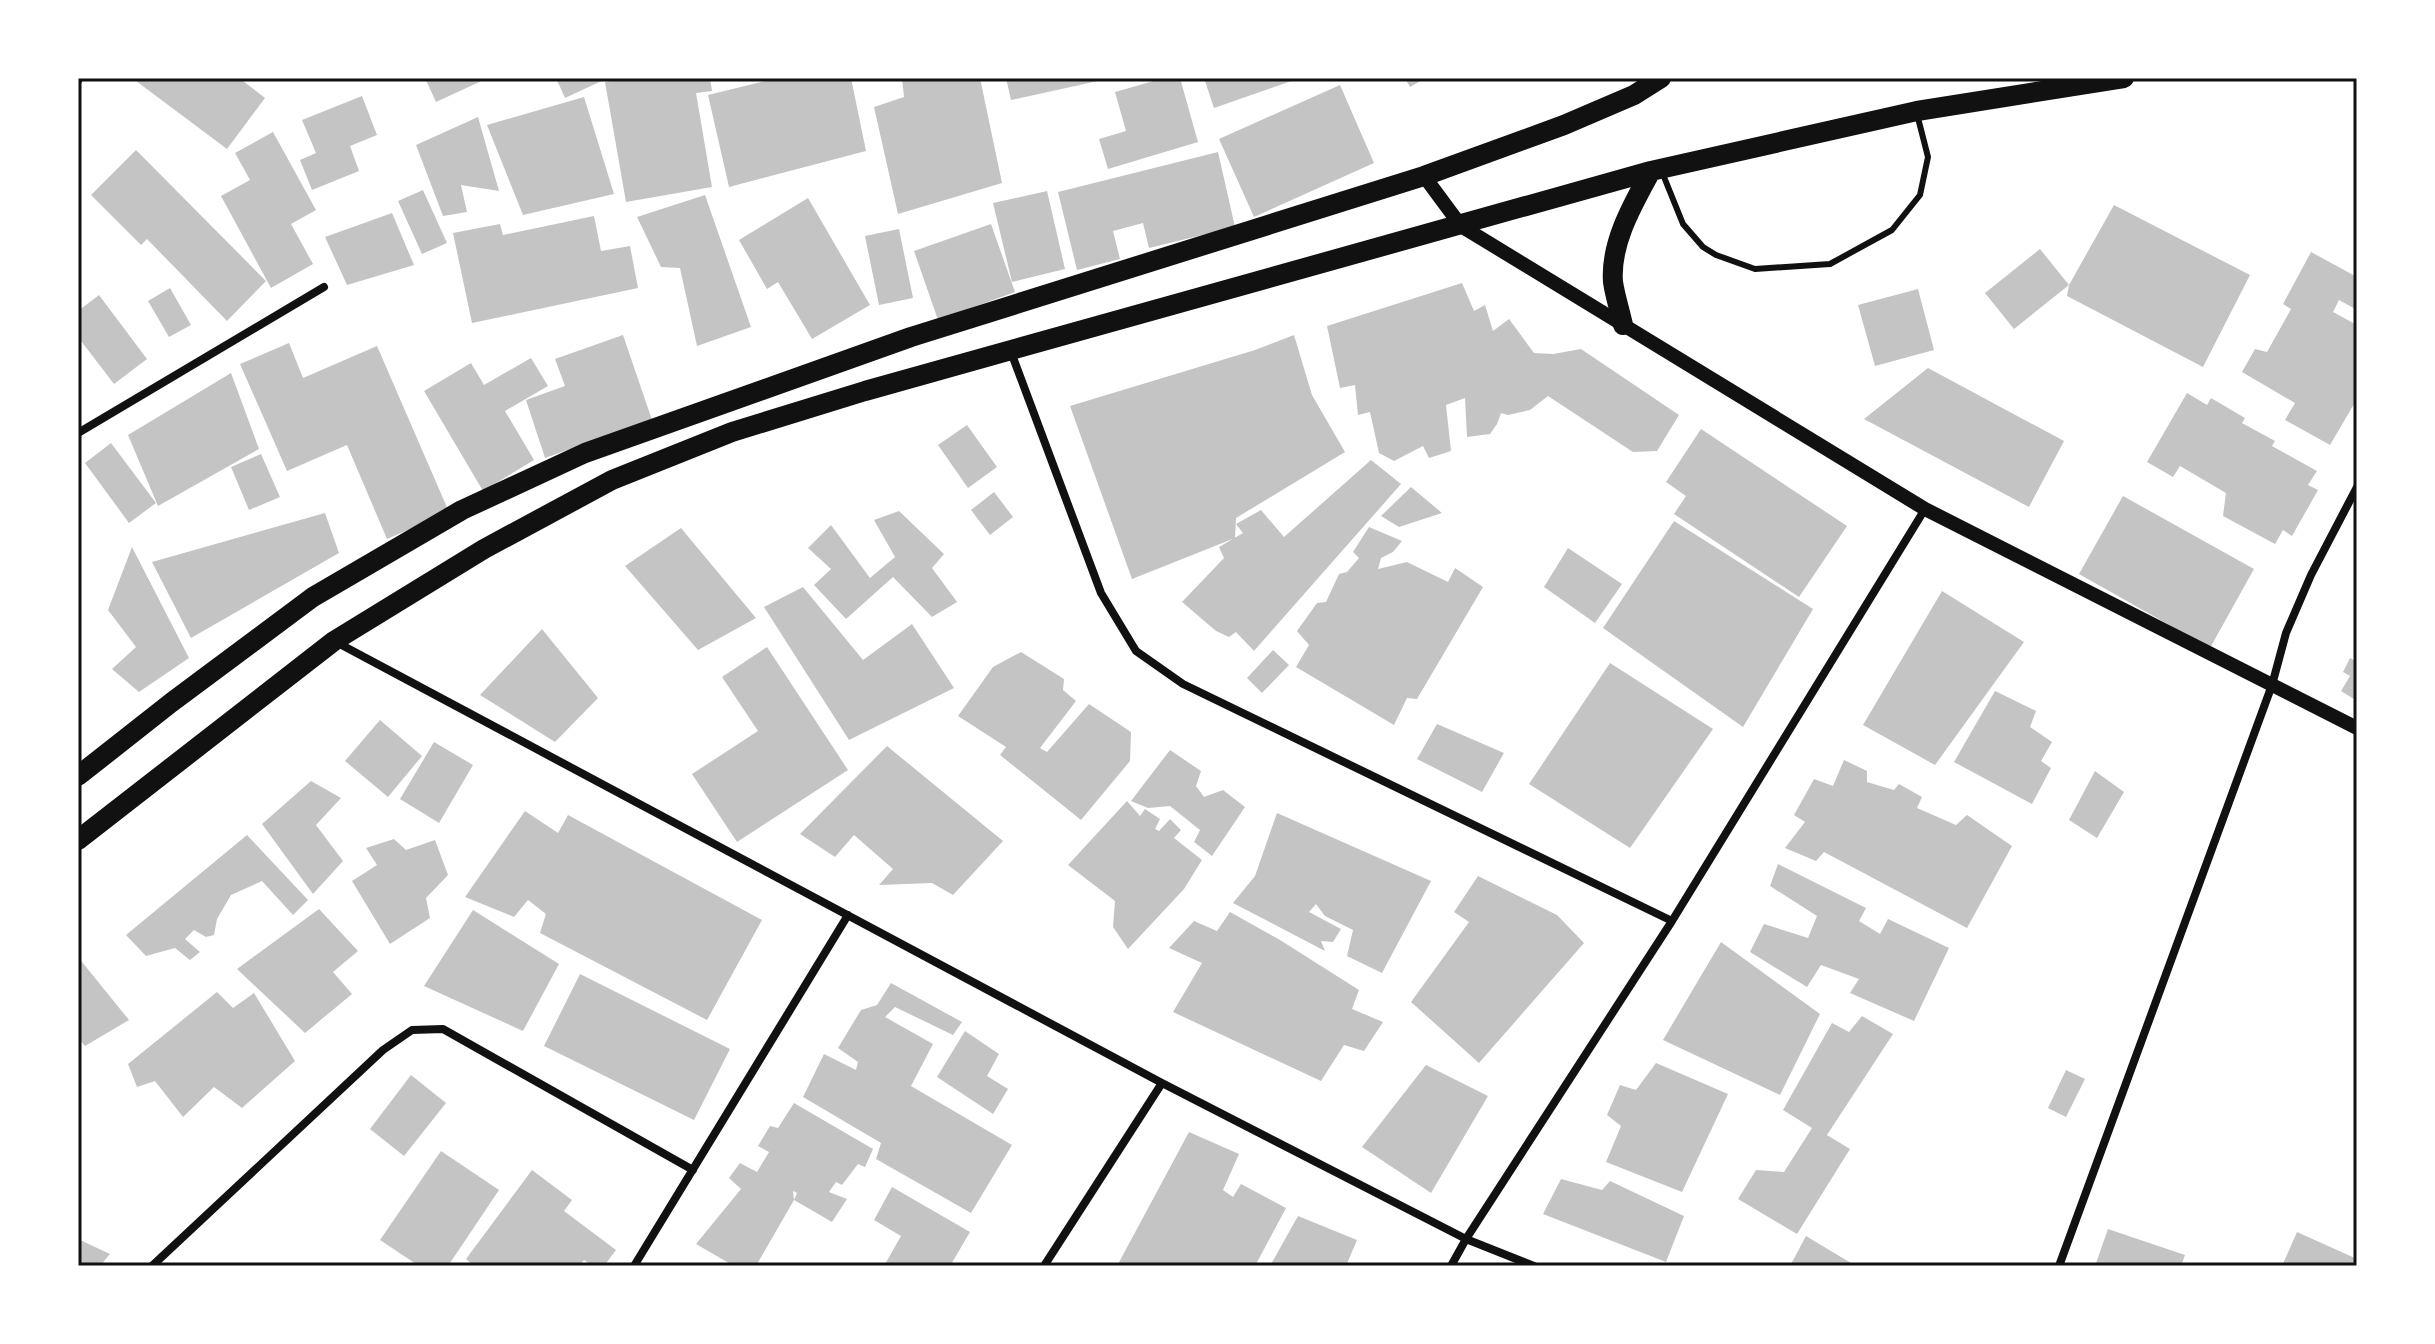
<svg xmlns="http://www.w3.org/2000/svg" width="2435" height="1344" font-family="'Noto Serif',serif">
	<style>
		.building { fill: #c4c4c4 }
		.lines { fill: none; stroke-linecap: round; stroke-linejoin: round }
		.service { stroke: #111; stroke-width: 6 }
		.minor { stroke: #111; stroke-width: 8 }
		.tertiary { stroke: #111; stroke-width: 14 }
		.primary { stroke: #111; stroke-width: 20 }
		.neatline { fill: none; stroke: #111; stroke-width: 3 }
	</style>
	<rect width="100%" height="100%" fill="#fff"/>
	<path class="building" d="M132,78H239L265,98L227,149Z
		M425,78H488L436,102Z
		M556,78H608L565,98Z
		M627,78H710L712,91L696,93L712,187L626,202L605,82Z
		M777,78H851L866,151L729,187L708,95Z
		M902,78H980L1002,183L898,214L874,107L904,97Z
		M1006,78H1107V79L1011,100Z
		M1164,78H1180L1198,142L1108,169L1099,139L1126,131L1115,92Z
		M1204,78H1300L1214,108Z
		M1405,78H1426L1410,87Z
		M1340,85L1374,163L1254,217L1219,139Z
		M362,96L377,135L350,146L359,171L312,190L300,160L316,153L302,120Z
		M584,97L614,194L523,215L487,125Z
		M478,117L499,191L461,185L467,212L443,216L416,145Z
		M273,132L316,210L291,224L313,264L271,288L221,196L250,180L235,153Z
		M136,150L266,281L227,321L147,239L141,245L91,195Z
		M1218,152L1235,227L1149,248L1143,223L1113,231L1120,259L1077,270L1058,192Z
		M423,190L447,243L422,254L398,201Z
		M1047,191L1065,269L1012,282L993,203Z
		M705,195L751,327L697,346L680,268L661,267L637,217Z
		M808,198L870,305L812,339L778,282L767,289L739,240Z
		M2114,205L2250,275L2203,367L2067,296L2069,285Z
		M392,213L414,265L347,285L325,237Z
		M594,216L601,251L630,246L638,288L472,323L453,233L500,224L503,235Z
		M991,224L1015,292L938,320L914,251Z
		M899,229L913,298L879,305L865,236Z
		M2040,249L2069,285L2014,329L1985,293Z
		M2311,252L2357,277V310L2339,300L2333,312L2357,325V399L2330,445L2285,420L2295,403L2242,372L2255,349L2267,352L2291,309L2283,304Z
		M1462,283L1474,311L1485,305L1493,331L1509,319L1534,353L1553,354L1581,349L1679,415L1657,451L1633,452L1548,396L1530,410L1508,415L1501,413L1497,424L1490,434L1467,437L1465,398L1446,405L1451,451L1429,458L1423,446L1394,461L1379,453L1370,412L1358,415L1355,385L1340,388L1327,326Z
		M170,288L191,325L169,337L148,301Z
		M1918,289L1934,350L1875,366L1858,305Z
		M99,295L147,359L114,384L78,337V311Z
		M623,335L652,420L545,458L526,400L565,386L555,359Z
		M1294,335L1312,395L1345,452L1236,518L1235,538L1132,579L1070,406L1255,350Z
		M289,343L303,378L377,346L449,512L387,539L347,445L287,471L240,364Z
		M531,358L548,386L505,411L534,460L483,491L424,391L471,363L484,385Z
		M1928,368L2064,441L2029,507L1864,419Z
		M231,373L259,449L158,506L128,435Z
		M2187,393L2207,405L2211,398L2245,418L2242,423L2275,441L2272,446L2317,471L2308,485L2318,490L2292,536L2283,530L2275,544L2223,516L2226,493L2180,466L2173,477L2147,462Z
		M967,425L997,467L968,488L938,445Z
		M1701,429L1847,526L1799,597L1674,514L1686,496L1666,482Z
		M111,443L156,503L129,523L85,463Z
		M261,454L280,497L249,510L231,467Z
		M1371,460L1401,484L1254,651L1236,632L1229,637L1216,631L1182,602L1224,558L1219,547L1243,533L1236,524L1261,510L1284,537Z
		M1411,487L1442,513L1399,527L1381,516Z
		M994,492L1013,517L990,535L971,510Z
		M2123,496L2254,569L2210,648L2079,574Z
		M899,511L944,554L932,568L957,602L932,617L893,577L846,619L814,585L831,569L808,548L831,525L870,578L895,557L874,520Z
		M325,513L339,553L191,638L152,562Z
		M1674,521L1813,609L1743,727L1603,628Z
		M1369,527L1402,541L1393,552L1381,558L1378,569L1407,562L1448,582L1455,568L1483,587L1417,699L1407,698L1394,725L1296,667L1309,645L1297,631L1317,603L1326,602L1339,574L1347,572L1359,558L1353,552Z
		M681,528L756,618L698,650L625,566Z
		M132,547L189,658L139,692L112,669L136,647L108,610Z
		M1568,548L1622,584L1595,623L1544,587Z
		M803,587L863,660L912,624L954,688L849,740L764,607Z
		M1942,591L2024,642L1935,765L1863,725Z
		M542,629L598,698L555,742L480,695Z
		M767,647L848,770L737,842L692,774L758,731L722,677Z
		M1273,650L1289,665L1262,693L1247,678Z
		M1021,652L1064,679L1063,690L1076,701L1040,748L1047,752L1089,704L1131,732L1130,761L1081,820L1000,755L1006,747L958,716L993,667Z
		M2350,658L2357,662V701L2341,691L2350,676L2343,672Z
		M1610,663L1713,729L1630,848L1529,784Z
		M1995,691L2036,711L2030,727L2052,742L2041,761L2051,768L2032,804L1954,762Z
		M380,720L422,756L388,797L345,761Z
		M1437,724L1504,753L1482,792L1417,759Z
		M434,742L473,765L439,823L400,799Z
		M887,746L1003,841L953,895L932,883L879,885L893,869L854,835L835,857L800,834Z
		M1170,750L1201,771L1196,786L1204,797L1223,790L1245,807L1212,856L1194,842L1200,830L1170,806L1148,808L1131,801Z
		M1844,760L1867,771V782L1894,790L1899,784L1922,797L1917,808L1956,825L1967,815L2012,846L1967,928L1824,852L1816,861L1785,848L1805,822L1794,815L1814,779L1833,786Z
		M2095,771L2124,792L2097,838L2069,820Z
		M311,781L341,798L316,825L343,861L313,894L262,824Z
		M1127,801L1140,816L1145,809L1160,819L1155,829L1159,831L1170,819L1181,830L1174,838L1202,860L1184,889L1128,949L1113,927L1115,901L1068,865Z
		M525,811L558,833L568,815L762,920L707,1020L540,933L546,914L528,900L514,917L465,897Z
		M1277,813L1431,881L1382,973L1347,956L1353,930L1325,916L1316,904L1309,912L1341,929L1333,942L1321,941L1325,951L1233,903L1255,876Z
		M247,835L308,900L293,915L262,881L231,895L217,919L214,935L206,937L194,930L185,939L200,952L190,960L175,948L146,956L126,935Z
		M394,839L406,850L435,840L448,875L426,898L430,918L390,944L352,881L377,865L366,848Z
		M1778,864L1866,908L1859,921L1880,934L1888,919L1949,948L1914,1021L1850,993L1859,979L1821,965L1807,987L1750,952L1764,924L1808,938L1817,916L1770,886Z
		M1478,876L1557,915L1584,943L1479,1063L1411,1002L1469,922L1454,912Z
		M319,909L358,951L333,972L352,994L305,1033L237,969Z
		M473,910L559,964L523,1031L424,986Z
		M1230,912L1280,940L1359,990L1352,1009L1383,1022L1364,1051L1344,1045L1321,1081L1173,1012L1202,963L1169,948L1194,921L1217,931Z
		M1721,942L1820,1014L1780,1095L1663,1040Z
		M78,957L129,1020L85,1046L78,1038Z
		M580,974L730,1049L694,1120L544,1046Z
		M891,983L962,1022L953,1035L895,1007L885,1017L933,1044L911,1086L1012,1145L971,1213L876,1159L881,1143L803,1097L824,1054L856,1070L858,1062L838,1048L861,1010L877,1005Z
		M217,992L233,1008L254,993L295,1061L242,1108L214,1087L183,1117L155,1081L137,1087L128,1064Z
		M1862,1016L1893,1034L1827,1135L1850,1149L1797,1234L1738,1199L1756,1170L1784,1172L1812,1128L1783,1110L1832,1023L1849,1032Z
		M965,1031L999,1054L987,1076L1008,1089L993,1114L937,1077Z
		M1656,1063L1728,1094L1682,1192L1606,1162L1621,1126L1607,1115L1620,1085L1636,1090Z
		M1426,1065L1488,1096L1431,1193L1362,1147Z
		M2066,1070L2085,1079L2066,1117L2048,1108Z
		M411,1075L446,1103L404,1156L370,1129Z
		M794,1103L873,1149L865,1167L858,1164L842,1185L836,1182L829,1192L847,1199L832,1222L794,1200L797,1193L793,1191L794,1200L756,1266H734L696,1244L741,1189L729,1178L740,1163L757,1172L769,1152L758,1146L770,1126L778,1128Z
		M1189,1132L1239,1154L1223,1190L1233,1197L1241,1184L1286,1208L1255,1266H1117Z
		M441,1151L499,1190L448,1266H419L380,1240Z
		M532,1170L572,1200L564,1211L616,1250L604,1266H593L584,1260L579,1266H474L466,1259Z
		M1561,1179L1602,1190L1610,1181L1684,1216L1666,1262L1543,1214Z
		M892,1187L970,1232L950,1266H884L901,1236L874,1220Z
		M1298,1216L1357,1240L1346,1266H1270Z
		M2108,1229L2185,1255L2181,1266H2095Z
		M2297,1232L2357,1259V1266H2282Z
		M1806,1236L1856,1266H1790Z
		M78,1239L110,1254L100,1266H78Z"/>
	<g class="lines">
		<path class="service" d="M1662,172L1683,224L1703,247L1716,255L1755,269L1830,264L1892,230L1920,195L1928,157L1917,114"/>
		<path class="minor" d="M78,81L79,78
			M1011,352L1101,593L1136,651L1183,684L1672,921
			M78,433L324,287
			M336,642L1162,1083L1466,1239L1534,1266
			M152,1266L383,1050L412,1030L443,1029L693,1170
			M634,1266L848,915
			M1044,1266L1162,1083
			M1451,1266L1466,1239L1672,921L1925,509
			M2059,1266L2272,685L2286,633L2311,575L2357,487"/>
		<path class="tertiary" d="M1424,176L1461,226L1925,509L2357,728"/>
		<path class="primary" d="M1623,325C1620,311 1615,296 1613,282C1610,243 1633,204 1651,171
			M78,776L172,702L313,597L462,510L585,453L911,337L1424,176L1564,125L1634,95L1661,78
			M78,840L334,641L484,549L612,480L732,432L865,391L1651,171L1917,111L2124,78"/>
	</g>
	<rect width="2435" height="1344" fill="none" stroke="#ffffff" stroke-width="160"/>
	<rect x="80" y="80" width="2275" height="1184" class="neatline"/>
</svg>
